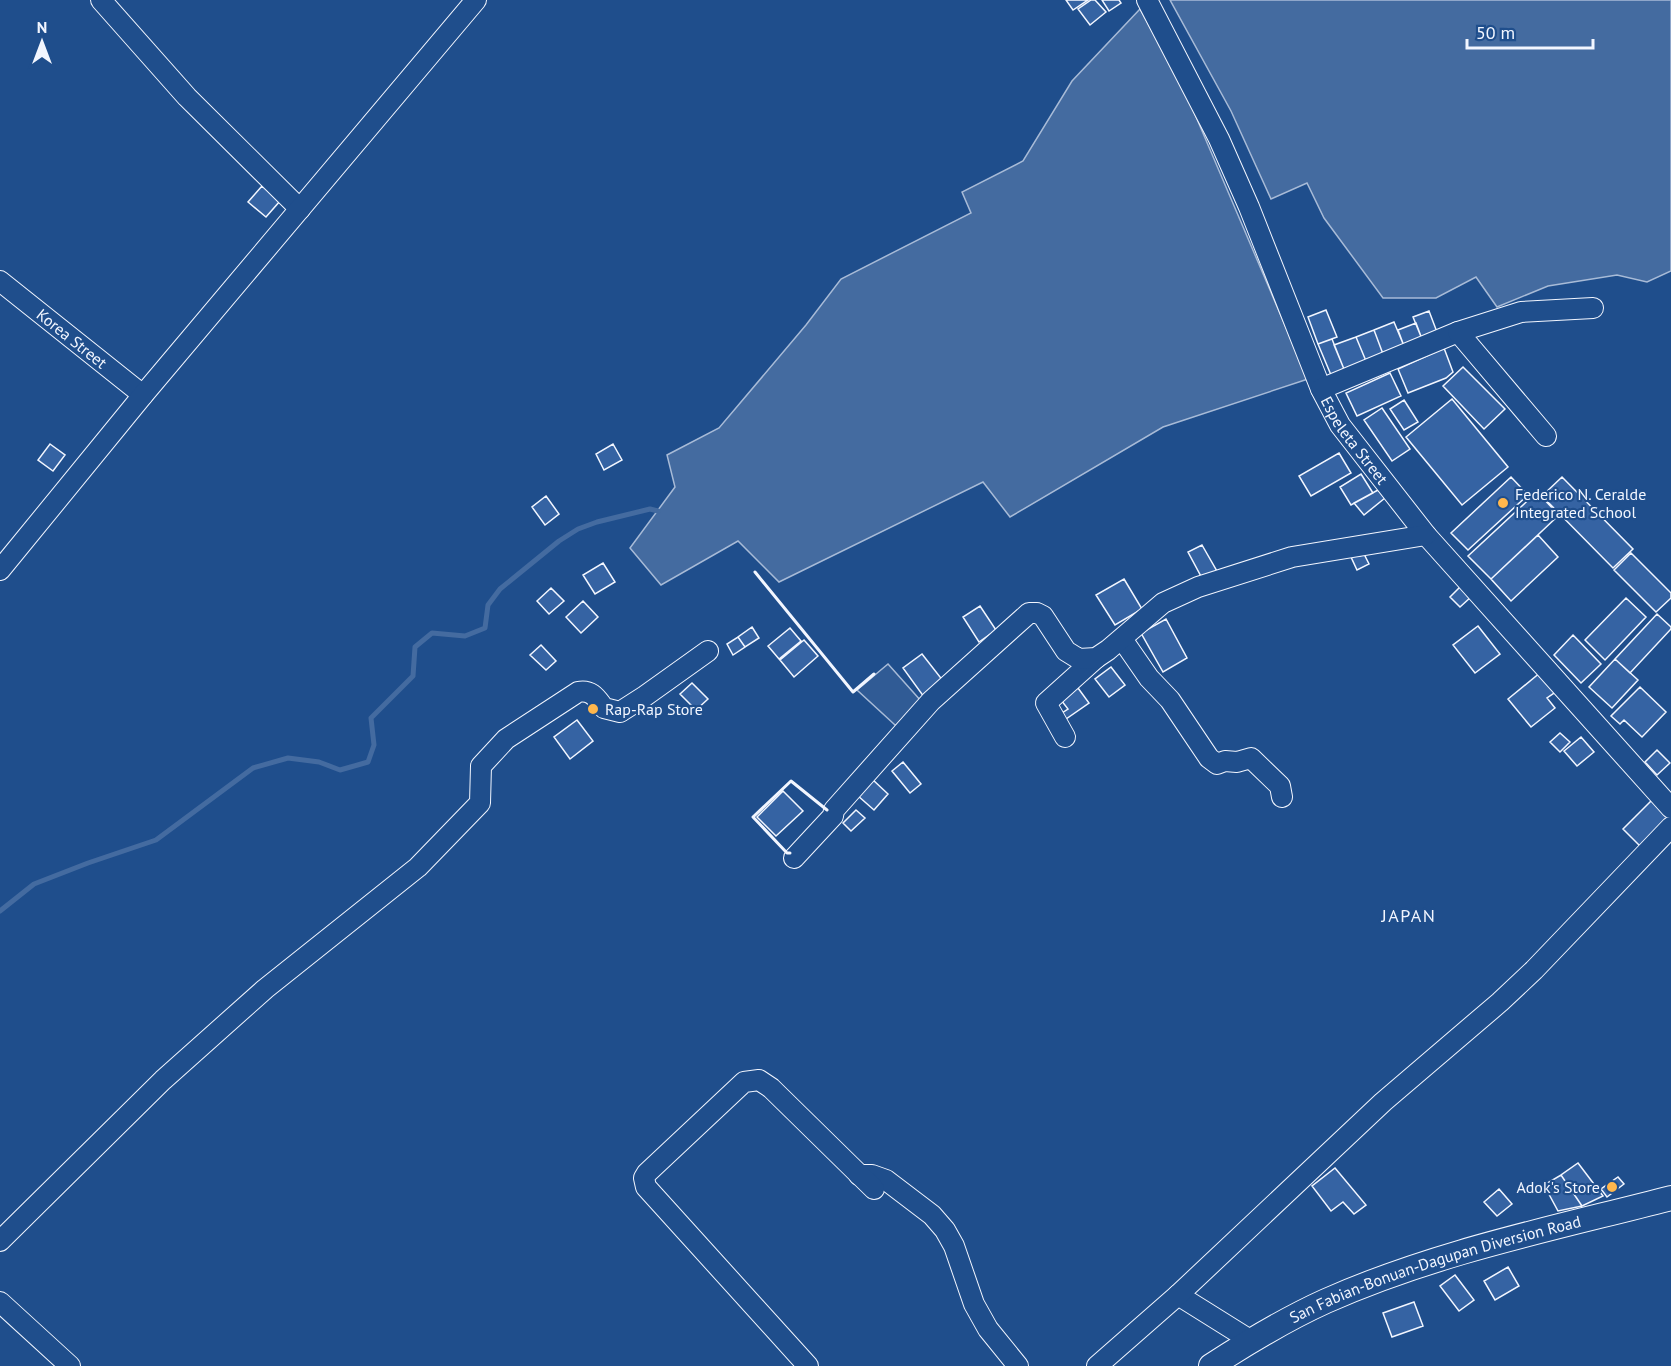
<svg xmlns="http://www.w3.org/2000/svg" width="1671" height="1366" font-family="'PT Sans',sans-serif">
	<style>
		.green { fill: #305b95; stroke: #a8bbd7; stroke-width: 1.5 }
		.water { fill: #446ba0; stroke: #a8bbd7; stroke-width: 1.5 }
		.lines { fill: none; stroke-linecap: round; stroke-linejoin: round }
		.stream { stroke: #446ba0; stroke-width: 5 }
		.building { fill: #3563a3; stroke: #f2f6ff; stroke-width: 1.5 }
		.minor-casing { stroke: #f2f6ff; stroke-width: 22 }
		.major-casing { stroke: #f2f6ff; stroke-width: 26 }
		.minor { stroke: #1f4e8c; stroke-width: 20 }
		.major { stroke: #1f4e8c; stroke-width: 24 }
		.wall { stroke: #f2f6ff; stroke-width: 3 }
		.poi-dot { fill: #ffb74d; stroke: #1f4e8c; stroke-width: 2 }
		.labels { text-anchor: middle; stroke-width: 4.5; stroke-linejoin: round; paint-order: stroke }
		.street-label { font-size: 16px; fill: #f2f6ff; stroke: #1f4e8c }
		.poi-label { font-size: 16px; fill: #f2f6ff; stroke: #1f4e8c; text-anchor: start }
		.neighbourhood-label { font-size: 18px; letter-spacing: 1.5px; fill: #f2f6ff; stroke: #1f4e8c }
	</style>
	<rect width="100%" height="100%" fill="#1f4e8c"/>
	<path class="green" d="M888,664L930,711L907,736L857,690Z"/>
	<path class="water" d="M1170,0H1671V271L1647,282L1617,275L1548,286L1497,307L1476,277L1436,298H1383L1324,218L1307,183L1271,199L1231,111Z
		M1140,9L1185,91L1308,379L1163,427L1010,517L983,482L779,582L738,541L661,585L630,548L675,487L667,455L719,428L806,325L841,279L971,213L962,192L1023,161L1072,81Z"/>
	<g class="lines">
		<path class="stream" d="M0,911L34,884L88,863L156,840L253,768L288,758L319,762L340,770L368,762L374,745L371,718L413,676L415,647L432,633L465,636L485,628L488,605L500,589L559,541L578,529L597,522L650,509L658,511"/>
	</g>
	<path class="building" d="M1066,0H1088L1073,10Z
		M1091,0H1095L1106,12L1090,25L1078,9Z
		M1102,0H1119L1121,3L1109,11Z
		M262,186L280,201L266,217L248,202Z
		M1326,310L1337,337L1318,344L1308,317Z
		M1429,311L1437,332L1422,339L1413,317Z
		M1394,322L1404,346L1383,354L1374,330Z
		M1416,323L1422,339L1404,346L1398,330Z
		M1374,330L1383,354L1366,361L1356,337Z
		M1356,337L1366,361L1344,369L1334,345Z
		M1332,339L1344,369L1331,375L1318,344Z
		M1444,348L1453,372L1446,378L1408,393L1398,369Z
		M1463,367L1505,409L1484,429L1443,386Z
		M1390,373L1401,396L1357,416L1346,393Z
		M1452,399L1508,467L1462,505L1406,437Z
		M1404,400L1418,422L1404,430L1390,409Z
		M1382,408L1410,449L1392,461L1364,420Z
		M50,444L65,455L53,471L38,460Z
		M613,444L622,460L604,470L596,454Z
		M1339,453L1351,473L1311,496L1299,476Z
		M1361,474L1373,493L1351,505L1340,487Z
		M1511,477L1528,495L1468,550L1451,533Z
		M1562,477L1633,549L1613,568L1542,496Z
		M1378,490L1385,498L1364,515L1354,503Z
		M1537,492L1559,515L1491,579L1468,556Z
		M546,496L559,514L545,525L532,507Z
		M1538,535L1558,557L1511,601L1491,579Z
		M1202,545L1218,573L1203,580L1188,552Z
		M1359,553L1360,556L1364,554L1369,564L1357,570L1351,557Z
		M1631,553L1671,593V598L1656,612L1614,570Z
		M603,563L615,582L595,594L583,575Z
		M1124,579L1142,609L1115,625L1096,595Z
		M1461,586L1472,596L1460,607L1450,597Z
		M551,588L564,601L549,614L537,601Z
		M1626,598L1646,617L1605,660L1585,640Z
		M583,601L598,617L581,633L566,617Z
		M980,606L996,630L979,642L963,617Z
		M1657,614L1671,627V629L1630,673L1615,659Z
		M1166,619L1187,658L1163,672L1141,633Z
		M1478,626L1500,654L1475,673L1453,645Z
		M752,627L759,638L745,647L738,637Z
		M790,628L801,641L779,659L768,646Z
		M1573,635L1601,664L1581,683L1554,655Z
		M738,637L745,647L733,655L727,644Z
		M804,640L818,656L794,677L780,660Z
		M541,645L556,661L546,670L530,655Z
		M922,654L944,682L924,697L903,668Z
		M1615,659L1638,680L1612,708L1589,687Z
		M1111,667L1125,685L1109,697L1095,679Z
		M1541,672L1557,691L1547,698L1555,708L1531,727L1508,699Z
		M692,683L708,699L696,710L680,694Z
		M1640,687L1666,712L1642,737L1624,720L1620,724L1611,716Z
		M1078,688L1089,703L1066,719L1062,713L1068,709L1061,700Z
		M577,720L593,741L570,759L554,737Z
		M1560,733L1570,742L1560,752L1550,742Z
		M1581,737L1594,752L1577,766L1564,751Z
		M1657,750L1670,763L1657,775L1645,762Z
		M903,762L921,784L910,793L892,771Z
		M872,779L888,794L874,810L857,795Z
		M783,791L803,811L776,836L757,817Z
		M1653,799L1671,817L1641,847L1623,829Z
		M856,810L865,818L851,831L843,823Z
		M1578,1163L1603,1196L1582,1206L1561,1175Z
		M1335,1168L1366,1205L1354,1214L1343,1202L1331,1211L1312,1186Z
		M1561,1175L1582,1206L1558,1211L1544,1185Z
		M1618,1177L1624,1184L1607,1197L1601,1189Z
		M1499,1189L1512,1204L1497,1216L1484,1202Z
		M1508,1267L1519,1286L1495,1300L1484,1281Z
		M1455,1275L1474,1300L1459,1311L1440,1286Z
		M1414,1302L1423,1326L1392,1337L1383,1313Z"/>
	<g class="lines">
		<g class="minor-casing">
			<g id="minor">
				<path d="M101,0L187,97L300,209"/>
				<path id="s1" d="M1147,0L1219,139L1249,207L1321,389L1340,425L1426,535L1671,808"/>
				<path id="s2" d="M0,281L143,395"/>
				<path d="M1321,389L1458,332"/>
				<path d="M1546,436L1458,332L1521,312L1593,308"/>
				<path d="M0,570L143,395L476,0"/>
				<path d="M1122,639L1149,678L1170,700L1209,758L1217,764L1225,761L1237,762L1251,758L1280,786L1282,797"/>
				<path d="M1065,737L1046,703L1096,658"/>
				<path d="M794,858L833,816L834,810L931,701L1029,613H1037L1043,616L1066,651L1079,659L1096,658L1108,650L1163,603L1198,587L1292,557L1426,535"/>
				<path d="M859,1175H872L886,1180L932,1215L945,1230L954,1246L974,1304L988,1329L1018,1366"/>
				<path d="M0,1241L163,1080L265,989L418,867L480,803L481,766L506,739L578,692C592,689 597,699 604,708L620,712L645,696L708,651"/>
				<path d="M1178,1295L1250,1340"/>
				<path d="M0,1302L70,1366"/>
				<path d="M808,1366L646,1187L644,1178L647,1173L744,1082L759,1080L771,1088L874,1189"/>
				<path d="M1097,1366L1178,1295L1383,1102L1500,1002L1534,970L1671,827"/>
			</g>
		</g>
		<g class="major-casing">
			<g id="major">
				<path id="s3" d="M1211,1366C1248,1342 1286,1319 1326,1301C1436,1252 1555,1228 1671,1198"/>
			</g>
		</g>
		<use href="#minor" class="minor"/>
		<use href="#major" class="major"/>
		<path class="wall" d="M755,572L853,692L874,674
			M790,853H787L753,817L791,781L827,810"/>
	</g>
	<g class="poi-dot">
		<circle cx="1503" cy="503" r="6"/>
		<circle cx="593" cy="709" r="6"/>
		<circle cx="1612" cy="1187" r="6"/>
	</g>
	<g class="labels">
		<g class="street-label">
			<text dy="6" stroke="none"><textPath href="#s2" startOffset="92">Korea Street</textPath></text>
			<text dy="6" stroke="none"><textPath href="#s1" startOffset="488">Espeleta Street</textPath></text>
			<text dy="6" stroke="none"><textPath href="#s3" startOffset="246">San Fabian-Bonuan-Dagupan Diversion Road</textPath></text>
		</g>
		<g class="poi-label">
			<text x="1515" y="500">Federico N. Ceralde<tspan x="1515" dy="18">Integrated School</tspan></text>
			<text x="605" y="715">Rap-Rap Store</text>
			<text x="1600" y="1193" text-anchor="end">Adok's Store</text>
		</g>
		<g class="neighbourhood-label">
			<text x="1409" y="922">JAPAN</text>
		</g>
	</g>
	<g transform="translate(42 42)" stroke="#1f4e8c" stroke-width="4.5" paint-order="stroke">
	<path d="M0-4.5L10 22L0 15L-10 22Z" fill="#f2f6ff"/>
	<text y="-9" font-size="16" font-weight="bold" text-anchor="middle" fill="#f2f6ff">N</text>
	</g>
	<path d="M1467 39v9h126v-9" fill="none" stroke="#f2f6ff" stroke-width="3"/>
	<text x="1476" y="39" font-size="18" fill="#f2f6ff" stroke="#1f4e8c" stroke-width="4.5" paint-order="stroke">50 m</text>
</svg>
